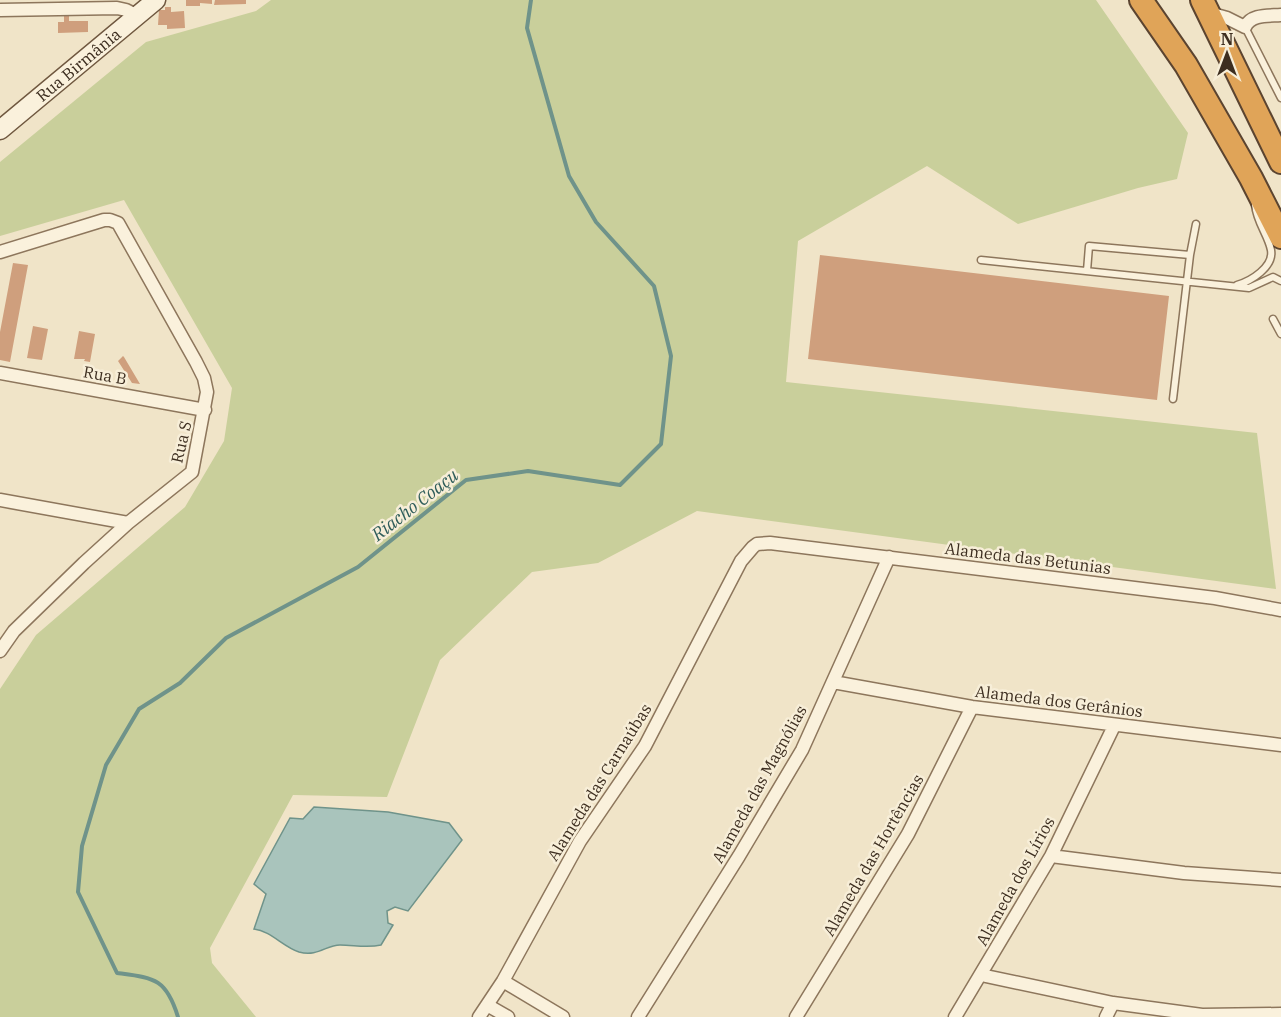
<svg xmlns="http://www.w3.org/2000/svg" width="1281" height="1017" font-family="'IBM Plex Serif',serif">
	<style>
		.green { fill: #c9cf9b }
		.water { fill: #a9c4bc; stroke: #6f938a; stroke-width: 1.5 }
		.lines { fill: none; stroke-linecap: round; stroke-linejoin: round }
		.stream { stroke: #6f938a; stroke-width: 4 }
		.building { fill: #cf9f7d }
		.lane-casing { stroke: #8d765c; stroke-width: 9 }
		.street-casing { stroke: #8d765c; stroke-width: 15 }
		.secondary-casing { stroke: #6f573f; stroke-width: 21 }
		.highway-casing { stroke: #5b4430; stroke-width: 26 }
		.lane { stroke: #faf1dc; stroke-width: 6 }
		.street { stroke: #faf1dc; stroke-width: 12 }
		.secondary { stroke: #faf1dc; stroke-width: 18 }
		.highway { stroke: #e0a458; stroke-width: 22 }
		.labels { text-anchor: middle; stroke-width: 5; stroke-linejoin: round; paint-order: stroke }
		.street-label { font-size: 16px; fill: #3d2e20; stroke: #f7eed8 }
		.water-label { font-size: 18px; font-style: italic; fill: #2f5d5a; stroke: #f7eed8 }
	</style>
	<rect width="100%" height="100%" fill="#f0e4c8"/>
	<path class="green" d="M271,0H1096L1188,133L1177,179L1138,188L1018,224L927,166L798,241L786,382L1257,433L1276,589L697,511L598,563L532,572L440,660L387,797L293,795L210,948L212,963L256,1017H0V689L36,635L185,507L224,441L232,388L124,200L0,236V162L146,42L256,11Z"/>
	<path class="water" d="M314,807L388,812L449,823L462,840L408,911L395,907L387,911L388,923L393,925L381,945C367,948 354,945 340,945C326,945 318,957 299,952C283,947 271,931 254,929L266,894L254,884L290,818L303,819Z"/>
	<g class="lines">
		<path class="stream" d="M178,1017C166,978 154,978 117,973L78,892L82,846L106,765L139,709L180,683L226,638L358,567L466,480L528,471L620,485L661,444L671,356L654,286L596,222L569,176L527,28L531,0"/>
	</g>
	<path class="building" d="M186,0H212V4L200,3V6H186Z
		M215,0H246V4L214,5Z
		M165,7H171V12L184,11L185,28L167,29V25H158L159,10H165Z
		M64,16H69V21H88V32L58,33V22H64Z
		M820,255L1169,296L1157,400L808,359Z
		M13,263L28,265L10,362L0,360V332Z
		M33,326L48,329L42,360L27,358Z
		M79,331L95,334L90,362L84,361L85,359H74Z
		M123,356L124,357L140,384L132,383L118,361Z"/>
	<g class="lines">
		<g class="lane-casing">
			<path id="lane" d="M1245,27L1281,98
				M981,260L1249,288L1273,277L1281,281
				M1087,271L1089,246L1190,255
				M1237,285C1251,281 1274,267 1271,250C1268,235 1257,223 1255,205
				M1273,319L1281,334
				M1173,399L1190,255L1196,224"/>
		</g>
		<g class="street-casing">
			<path id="street" d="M0,10L117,8L126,10L138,16
				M1209,13L1227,18L1245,27C1251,14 1268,16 1281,15
				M0,252L104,220H110L118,223L196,362L204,378L207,392L192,472L128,523L84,563L14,631L0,651
				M0,373L205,410
				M0,500L128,523
				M833,682L972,707L1281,745
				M1051,856L1184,873L1281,880
				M981,975L1113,1003L1202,1015L1281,1014
				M503,981L563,1017
				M487,1005L508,1017
				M479,1017L503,981L580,841L645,746L741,561L753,547L757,544L770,543L1215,598L1281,610
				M638,1017L739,856L802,750L889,557
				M796,1017L908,834L972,707
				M955,1017L1051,856L1114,726
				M1106,1017L1113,1003"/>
		</g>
		<g class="secondary-casing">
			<g id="secondary">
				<path id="s1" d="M0,130L156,0"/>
			</g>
		</g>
		<g class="highway-casing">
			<path id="highway" d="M1141,0L1186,65L1251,178L1281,237
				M1202,0L1281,162"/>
		</g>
		<use href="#lane" class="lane"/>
		<use href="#street" class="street"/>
		<use href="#secondary" class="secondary"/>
		<use href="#highway" class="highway"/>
	</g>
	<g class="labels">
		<g class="street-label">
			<text dy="6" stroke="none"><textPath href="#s1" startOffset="102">Rua Birmânia</textPath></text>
			<text transform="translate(105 375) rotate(10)" y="6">Rua B</text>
			<text transform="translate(181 442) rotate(-77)" y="6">Rua S</text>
			<text transform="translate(1028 558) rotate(7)" y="6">Alameda das Betunias</text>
			<text transform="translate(1059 701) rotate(7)" y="6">Alameda dos Gerânios</text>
			<text transform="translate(599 782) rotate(-58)" y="6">Alameda das Carnaúbas</text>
			<text transform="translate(759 784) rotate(-61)" y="6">Alameda das Magnólias</text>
			<text transform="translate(873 855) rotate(-60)" y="6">Alameda das Hortências</text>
			<text transform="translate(1015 881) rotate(-61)" y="6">Alameda dos Lírios</text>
		</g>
		<g class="water-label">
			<text transform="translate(415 505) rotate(-38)" y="6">Riacho Coaçu</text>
		</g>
	</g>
	<g transform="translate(1227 54)" stroke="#f7eed8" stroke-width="4.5" paint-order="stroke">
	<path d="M0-4.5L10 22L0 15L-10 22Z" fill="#3d2e20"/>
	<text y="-9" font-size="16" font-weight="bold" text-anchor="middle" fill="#3d2e20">N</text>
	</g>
</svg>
